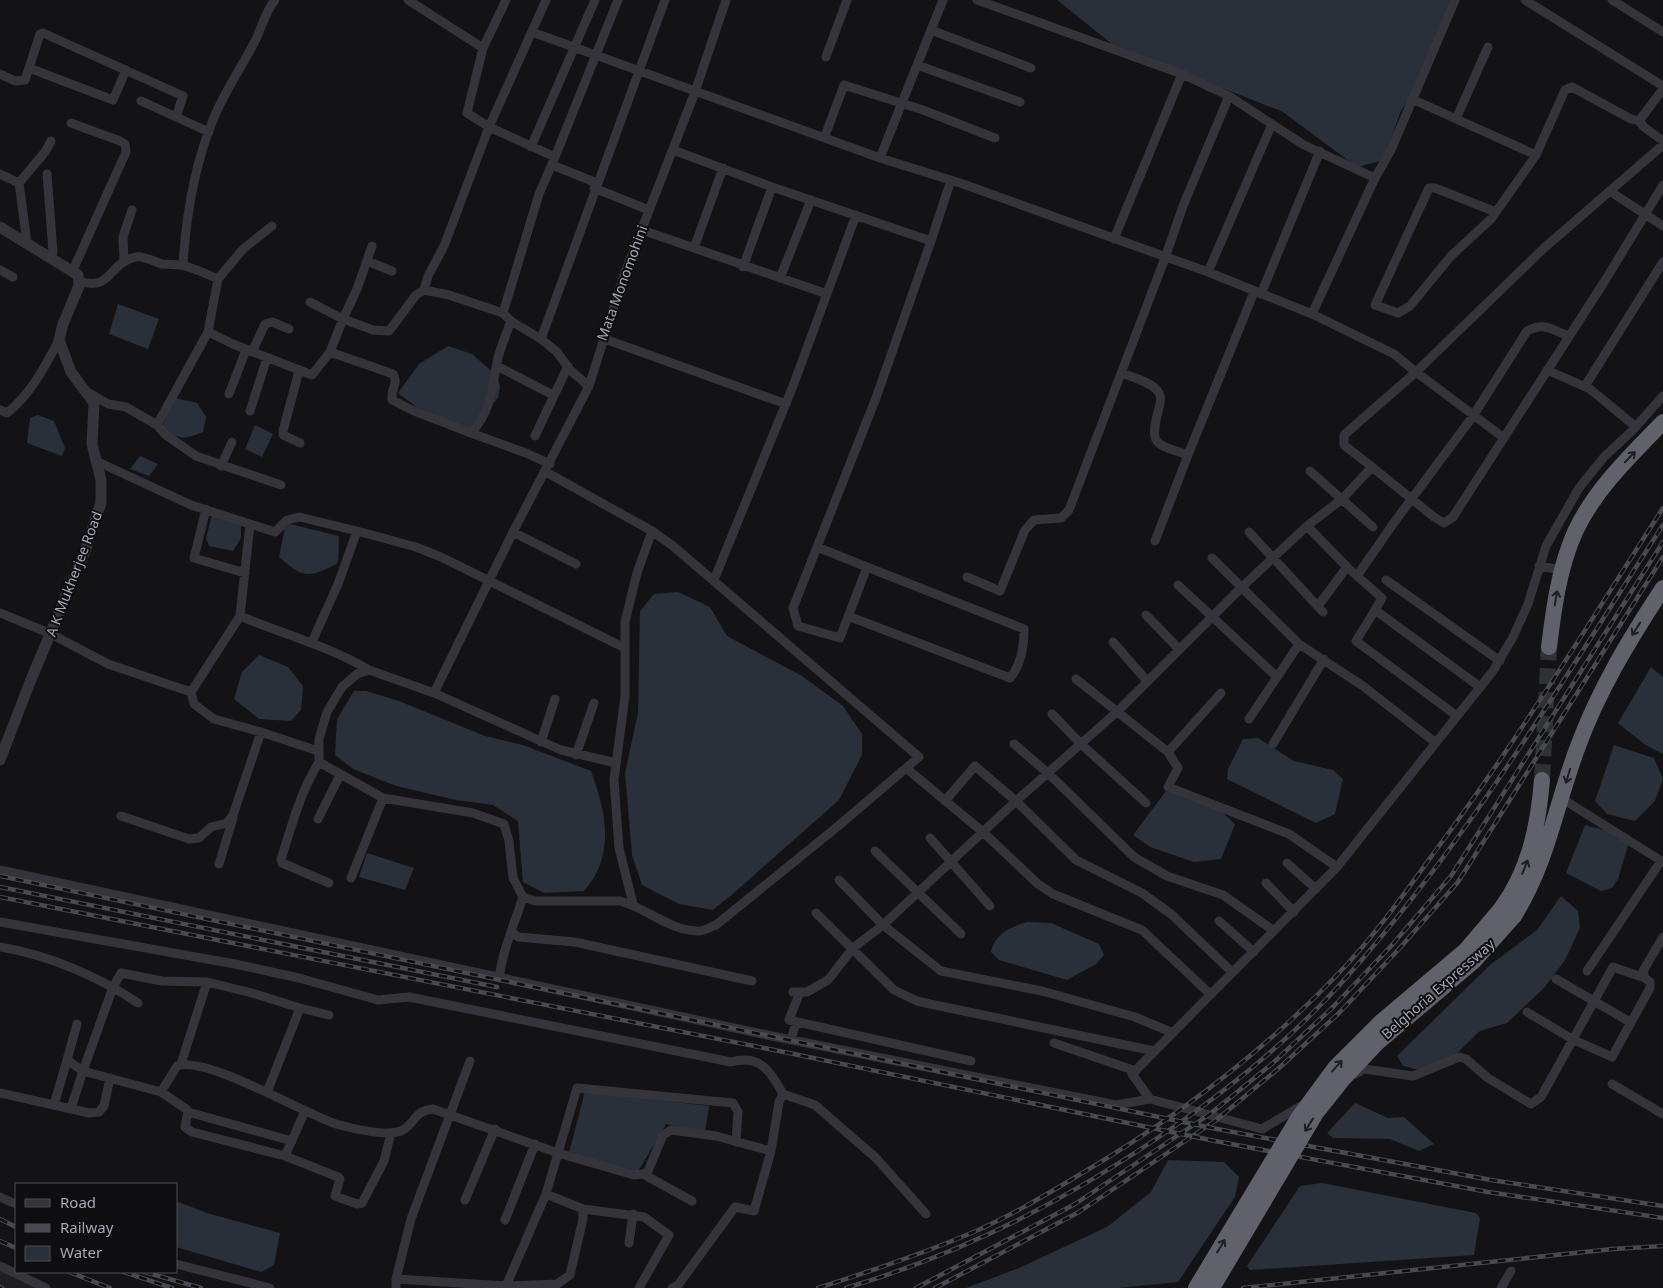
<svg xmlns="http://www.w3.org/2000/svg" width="1663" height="1288" font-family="'Noto Sans',sans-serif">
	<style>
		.built { fill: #1f1f22 }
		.water { fill: #293039 }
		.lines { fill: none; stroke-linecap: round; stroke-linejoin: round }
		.motorway-tunnel { stroke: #303135; stroke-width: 16; stroke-dasharray: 16 8; stroke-linecap: butt }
		.minor { stroke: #34343a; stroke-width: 9 }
		.tertiary { stroke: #34343a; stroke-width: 11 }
		.motorway { stroke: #60616b; stroke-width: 16 }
		.rail-casing { stroke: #494a51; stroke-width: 4.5 }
		.rail { stroke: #0e0e10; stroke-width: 2.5; stroke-dasharray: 8; stroke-linecap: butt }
		.motorway-bridge { stroke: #60616b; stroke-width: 16 }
		.oneway { stroke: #1e1f22 }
		.labels { text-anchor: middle; stroke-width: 4; stroke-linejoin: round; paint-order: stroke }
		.street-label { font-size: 14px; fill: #a4a7b6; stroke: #0e0e10 }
	</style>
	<rect width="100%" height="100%" fill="#131315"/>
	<path class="built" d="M0,1269L38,1288H0Z"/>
	<path class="water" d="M1057,0H1458L1432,61L1400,113L1384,160L1357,167L1283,112L1112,44Z
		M118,304L159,319L148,349L109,334Z
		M448,346L472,354L497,376L500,386L498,398L467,434L435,421L398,393L419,364Z
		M175,398L197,403L206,417L203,432C185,440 176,440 162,427Z
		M38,415L54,421L65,448L62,456L27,443L30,418Z
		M255,425L273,434L262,457L245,449Z
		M140,456L158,464L149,476L130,469Z
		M212,515L241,521V538L233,551L209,546L206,538Z
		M286,523L339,536L338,563C310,578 303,579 279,557Z
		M678,592L710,607L727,636L802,676L843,706L862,734V755L839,800L735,892L713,910L679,904L642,885L632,855L625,773L638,713L640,611L654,594Z
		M259,655L288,667L303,686L301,710L291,721L259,719L234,699L242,672Z
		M1651,667L1663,677V754L1644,744L1618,723Z
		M354,691H366L399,701L485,736L523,745L591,771C606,812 616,855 584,891L544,893L523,882L518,821L493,805L456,800L396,786L353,769L335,755L337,719Z
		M1258,738L1294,761L1333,770L1343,779L1335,814L1316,823L1227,779L1228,769L1243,739Z
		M1614,745L1654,758L1663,779L1655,801L1635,821L1607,814L1595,801Z
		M1166,791L1222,812L1235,824L1221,859L1194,862L1150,847L1133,835Z
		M1585,825L1622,835L1628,845L1618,879L1612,888L1601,891L1566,873Z
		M367,853L414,868L405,890L359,877Z
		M1561,896L1578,911L1580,928L1565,960L1544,988L1507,1023L1480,1031L1458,1052L1424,1071L1403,1066L1397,1056L1490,965L1537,930Z
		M1027,922L1051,923L1099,944L1104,955L1096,964L1067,980L999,960L991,952C995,933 1011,927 1027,922Z
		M585,1091L709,1106L705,1132L666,1124L636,1175L568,1157Z
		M1355,1103L1388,1118L1404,1117L1434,1144L1419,1151L1390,1139L1333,1138L1327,1133Z
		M1168,1160L1224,1162L1239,1177L1235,1197L1178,1282L1118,1288H966L1019,1268L1107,1227L1151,1192Z
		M1322,1183L1476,1213L1480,1218L1474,1255L1250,1270L1247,1266L1300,1186Z
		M176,1201L207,1213L280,1233L274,1265L261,1272L176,1247Z"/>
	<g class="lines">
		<path class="motorway-tunnel" d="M1542,780L1549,647"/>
		<path class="minor" d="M408,0L483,48
			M977,0L1182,74L1229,96L1304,145L1375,178
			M1525,0L1663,86
			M1612,0L1663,32
			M931,30L1031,68
			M532,32L880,158L960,183L1208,272L1312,314L1375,178L1391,150L1455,0
			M826,57L847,0
			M917,65L1020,102
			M29,68L113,100L126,70
			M0,74L15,81L25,80L40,34L43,33L183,96L176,117
			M1412,99L1536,155L1565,90L1572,87L1631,119L1639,121L1644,127L1663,141
			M141,101L209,132
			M1456,119L1488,47
			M1639,121L1663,89
			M71,123L120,141L125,144L126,152L73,270
			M825,136L844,85L923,110L995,138
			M531,147L595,0
			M673,150L772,187L931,241L951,180
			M555,157L618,0
			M880,158L943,0
			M552,165L597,183
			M0,174L19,183
			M47,174L53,252L51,258
			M594,188L649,210
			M1611,192L1663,226
			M1496,212L1435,188H1429L1375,305L1398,313L1410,306L1451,256L1492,218L1496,212L1536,155
			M642,230L827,294
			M1114,239L1182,74
			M27,243L19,183L45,152L51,141
			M694,248L723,168
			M124,261L123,237L132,210
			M367,261L392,271
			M183,265C186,215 195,162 215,115C226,90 242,66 255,41C262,27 265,12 275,0
			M743,267L772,187
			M0,270L13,277
			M1208,272L1272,124
			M780,278L811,200
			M218,279L243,249L272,226
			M79,281C109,292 109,265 132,258C142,254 152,261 162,264C169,265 178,264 185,266C196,269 207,274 218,279L208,332L233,344L312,375L330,352L343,319L373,330L389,331L416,295L424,290L449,295L503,313L511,321L541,339L557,352L570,370L589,386
			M424,290L428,276L444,246L489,127L546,0
			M1261,294L1320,151
			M310,302L343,319L357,289L372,246
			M503,313L539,194L555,157L489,127L467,113L483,48L506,0
			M602,338L786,404
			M541,339L665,0
			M252,352L265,324L272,322L289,329
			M330,352L393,374C399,383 390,391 392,400L414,411L471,433C491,412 492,389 497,362C500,348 506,335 511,321
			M497,366L553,395
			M1547,370L1590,389L1636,427
			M299,371L283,431V435L300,443
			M1122,373C1132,377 1154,383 1159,393C1162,398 1160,403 1159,408C1149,446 1154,443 1188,455L1254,292
			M1585,386L1663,262
			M86,391L108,404L126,407L157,425L166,435L196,456L281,485
			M229,394L246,350
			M0,410L7,413C31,394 45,366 59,340
			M250,411L267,358
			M157,425L208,332
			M471,433L526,453L550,464
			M535,436L568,366
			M1504,438L1416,372L1543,249L1663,145
			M96,461L191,505L250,524L240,616
			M221,466L232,442
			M1372,467L1434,517L1444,523L1453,517L1606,279L1663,185
			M1310,471L1373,527
			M546,472L652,531L673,546L919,757L837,827L716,925C710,927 703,932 697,931C668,930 647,908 620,901H535L523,897L513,878L509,841L504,824L473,813L383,798L319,762V739L327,712L342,687L357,674L369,670L434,693L561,750L616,763
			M206,509L194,558L245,573
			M250,524L275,532L287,520L299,517L357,531L338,584L312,642
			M1307,526L1347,567L1382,598L1375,610
			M357,531L416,547L441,557L625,648
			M513,532L576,564
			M1249,532L1323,612
			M1155,541L1188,455
			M817,547L867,567
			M1212,558L1299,644
			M1539,566L1562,570
			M1357,576L1393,524L1473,416L1527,331C1543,322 1552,329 1568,336
			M967,577L1000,591L1025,530L1034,520L1061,518L1069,510L1165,258L1183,206L1229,96
			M714,580L793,386L856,215
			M1386,580L1500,661
			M1178,585L1276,676
			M1318,606L1347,567
			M0,613L51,634L108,664L191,692L240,616C283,634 329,646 369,670
			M1146,615L1179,649
			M848,616L1010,678C1021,665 1024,647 1024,629L867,567L840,638L798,626L793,608L876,398L931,241
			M1113,642L1147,681
			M1076,679L1168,752L1178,768L1168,787L1289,834L1337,867
			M191,692L194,704L214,719L261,732
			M434,693L513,532L589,386L624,275L695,92L726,0
			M1052,714L1081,744L1146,803
			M1457,716L1356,641L1375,610L1480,687
			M1249,719L1299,644L1363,686L1436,743
			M541,742L555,699
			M1014,744L1049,774L1134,857L1167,876L1223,895L1274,931
			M1273,744L1324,659
			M1168,752L1221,693
			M576,755L594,703
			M319,762C300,792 292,826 281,859L282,863L329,883
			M906,768L984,833L1038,884L1053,894L1142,930L1210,994
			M1561,798L1663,862
			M945,801L975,766L1016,801L1076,860L1142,893L1171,914L1232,972
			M121,816L189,839L199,838L211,827L227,823L233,815L261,732L318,751
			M318,819L340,775
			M930,838L990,906
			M875,851L961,934
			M1287,863L1316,889
			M219,864L233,818
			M0,870L767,1035L1116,1105L1150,1099L1132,1074L1337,867L1493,671L1513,637L1528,604L1546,546L1579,488L1604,457L1632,431L1663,396
			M351,878L383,798
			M839,880L883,925L941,971L1042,991L1135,1017L1173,1033
			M1266,883L1294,912
			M633,904L619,848L614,780L625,696V622L637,573L652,531
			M816,913L894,990L917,1001L930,1004L1154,1051
			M1219,921L1254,952
			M0,922L235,964L299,978L378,1000L409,997L731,1062C759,1054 770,1070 783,1094
			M512,932L518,937L575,942L752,981
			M0,947C48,955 98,976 138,1003
			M1587,971L1661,861
			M499,978C503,949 514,925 523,897
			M1556,979L1630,1022
			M793,992H807L828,980L853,948L883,925L1016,801L1118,711L1243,586L1307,526L1342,499L1372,467L1344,445V435L1416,372L1394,354L1312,314
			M800,992L789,1020L971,1061
			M300,1008L252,993L207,982L162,981L121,973L113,987L83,1071L161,1092L177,1066C205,1055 305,1114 336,1124C351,1128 389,1138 403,1130C416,1122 414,1111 433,1109L558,1153L634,1175L643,1174L648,1171L663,1135L671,1130L716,1136L771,1151L779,1102L783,1094L815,1105L876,1158L926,1214
			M1527,1012L1572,1039L1612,1057L1650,988V982L1645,978L1643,971L1663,937
			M791,1040L796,1022
			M1054,1043L1136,1071
			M181,1064L207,982
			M1355,1074L1364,1069L1413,1076L1459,1057L1466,1059L1488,1078L1531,1104L1541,1097L1613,967L1645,978
			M1612,1084L1663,1114
			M161,1092L186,1109L188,1112L185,1127L192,1132L285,1156L305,1111
			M267,1092L300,1008L329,1015
			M0,1093L54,1105L67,1060
			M1150,1099L1262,1129L1303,1105
			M54,1105L89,1113L99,1112L104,1106L110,1078
			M71,1108L83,1071L67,1060L77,1024
			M188,1112L292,1141
			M285,1156L338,1177L340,1179L335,1196L357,1204L362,1203L384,1161L391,1133
			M643,1174L692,1201
			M0,1197L16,1204
			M465,1200L495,1129
			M583,1209L644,1217L669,1235L639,1288
			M505,1220L535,1144
			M629,1243L633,1214
			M176,1264L270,1288
			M0,1266L46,1288
			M396,1279L411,1219L470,1061
			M506,1286L546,1194L577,1088L733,1103L738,1112L736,1142
			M396,1288V1279L506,1286L557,1284L570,1275L583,1219V1209L546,1194
			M672,1288L678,1285L735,1207L754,1211L771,1151
			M1501,1288L1511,1271"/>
		<path class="tertiary" d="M0,227L78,275L79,286L63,324L59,340L71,372L94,403L92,444L101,480V503L85,551L30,682L0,760"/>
		<path class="motorway" d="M1549,647C1554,607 1559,568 1575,532C1595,489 1631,455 1663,422
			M1501,909C1529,870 1538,828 1542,780
			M1514,916C1548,861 1555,808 1577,749C1598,691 1629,640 1663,588"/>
		<g class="rail-casing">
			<path id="rail" d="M0,876L1217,1129L1491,1180L1663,1206
				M0,887L497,987
				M0,897L784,1052L1215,1141L1488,1192L1663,1218
				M0,1219L16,1227
				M0,1241L16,1248
				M69,1272L110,1288
				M124,1272L172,1288
				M145,1272L201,1288
				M0,1287L2,1288
				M818,1288C868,1272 919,1255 969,1234C1007,1218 1044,1196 1079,1175C1173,1120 1260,1055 1336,976C1373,938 1405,893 1436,850C1518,740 1589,623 1663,508
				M846,1288C967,1252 1071,1198 1175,1126C1237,1083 1295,1035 1345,979C1468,841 1563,680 1663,525
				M916,1288L1075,1204L1210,1114L1273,1063L1333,1007L1392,945L1451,876L1663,542
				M935,1288L1079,1212L1215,1121L1278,1069L1339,1013L1398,950L1458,882L1663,557
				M1243,1288L1613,1249L1663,1246"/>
		</g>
		<use href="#rail" class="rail"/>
		<path class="motorway-bridge" d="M1196,1288L1299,1117L1335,1068L1382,1021L1466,950L1501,909
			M1212,1288L1316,1113L1343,1079L1377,1043L1474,961L1514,916"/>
	</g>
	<defs><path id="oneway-shaft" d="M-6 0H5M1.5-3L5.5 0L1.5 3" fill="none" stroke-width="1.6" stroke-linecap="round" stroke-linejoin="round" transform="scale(1.25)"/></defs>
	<g class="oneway">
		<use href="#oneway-shaft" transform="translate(1630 457) rotate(-46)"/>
		<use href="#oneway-shaft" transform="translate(1556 598) rotate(-80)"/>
		<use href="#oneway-shaft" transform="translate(1636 629) rotate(123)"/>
		<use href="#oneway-shaft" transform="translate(1568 776) rotate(107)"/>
		<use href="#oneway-shaft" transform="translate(1525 867) rotate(-68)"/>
		<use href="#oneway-shaft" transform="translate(1337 1066) rotate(-48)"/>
		<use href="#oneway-shaft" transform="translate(1309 1125) rotate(122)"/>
		<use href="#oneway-shaft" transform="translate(1221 1246) rotate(-59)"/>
	</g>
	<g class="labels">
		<g class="street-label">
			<text transform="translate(622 283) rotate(-70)" y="5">Mata Monomohini</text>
			<text transform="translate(74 574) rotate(-69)" y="5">A K Mukherjee Road</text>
			<text transform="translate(1438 989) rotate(-41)" y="5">Belghoria Expressway</text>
		</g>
	</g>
	<rect x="15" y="1183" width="162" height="90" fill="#0e0e10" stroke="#4a4b52"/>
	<rect x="25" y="1199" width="25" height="8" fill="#34343a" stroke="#4a4b52"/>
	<text x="60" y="1208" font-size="15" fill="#a4a7b6">Road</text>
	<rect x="25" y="1224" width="25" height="8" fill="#494a51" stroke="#4a4b52"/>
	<text x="60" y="1233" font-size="15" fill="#a4a7b6">Railway</text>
	<rect x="25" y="1246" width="25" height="15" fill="#293039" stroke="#4a4b52"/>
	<text x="60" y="1258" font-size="15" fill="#a4a7b6">Water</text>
</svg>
